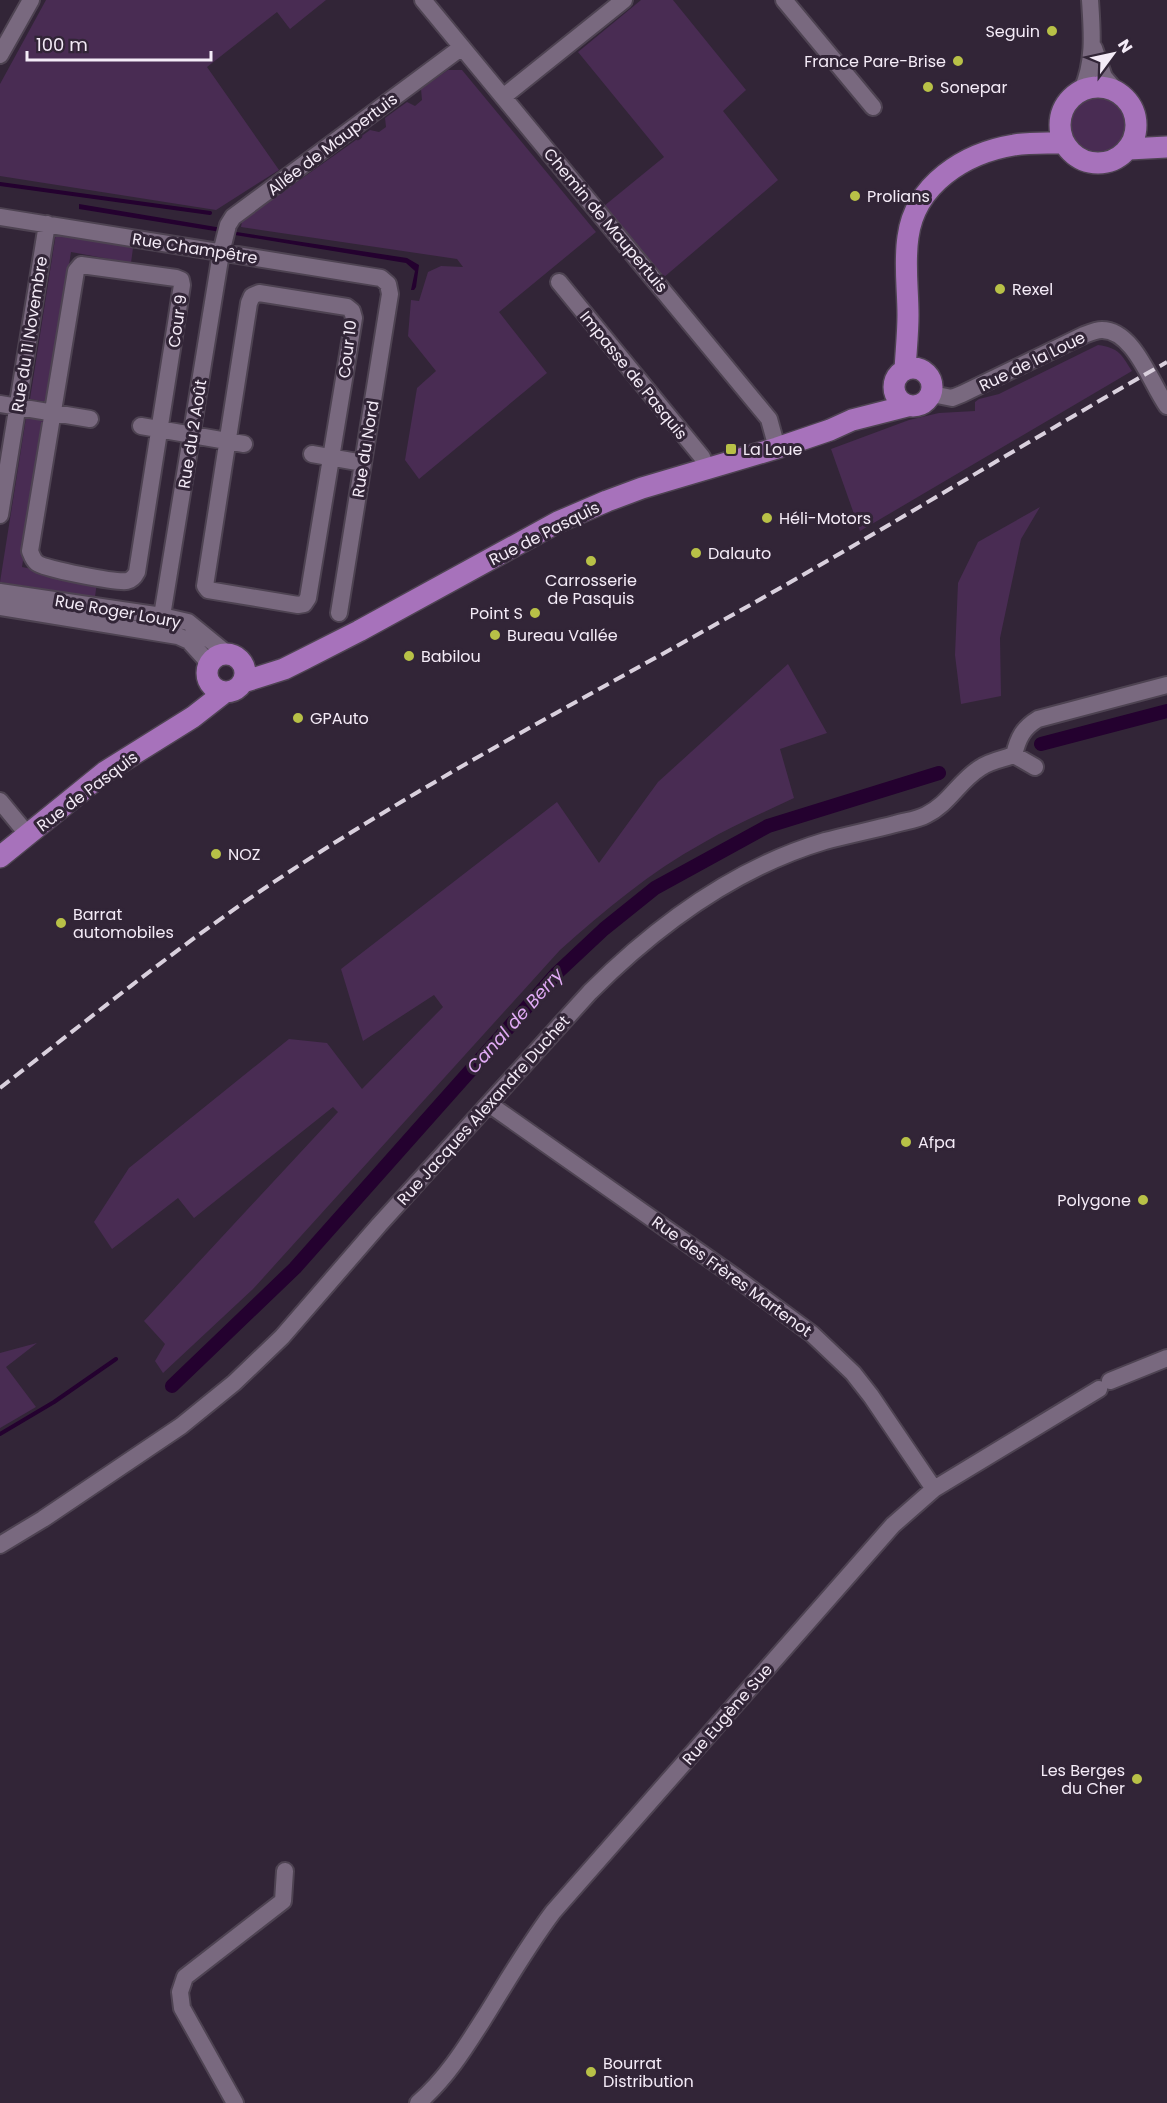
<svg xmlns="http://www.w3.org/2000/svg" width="1167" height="2103" font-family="Poppins,sans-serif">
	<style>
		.green { fill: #492c53 }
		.water { fill: #24012f }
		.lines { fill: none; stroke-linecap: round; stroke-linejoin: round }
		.stream { stroke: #24012f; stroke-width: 4 }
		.canal { stroke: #24012f; stroke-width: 14 }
		.minor-casing { stroke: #4e4352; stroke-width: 20 }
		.major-casing { stroke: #4e4352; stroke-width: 24 }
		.minor { stroke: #79697f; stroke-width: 16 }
		.major { stroke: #a772bb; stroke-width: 21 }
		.rail { stroke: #d9d0dd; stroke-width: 4; stroke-dasharray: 12 6; stroke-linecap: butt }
		.poi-dot { fill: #b8c147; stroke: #322537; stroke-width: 2 }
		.labels { text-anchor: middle; stroke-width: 6; stroke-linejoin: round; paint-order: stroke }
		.poi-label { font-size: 16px; fill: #f4ebf7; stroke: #322537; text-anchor: start }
		.street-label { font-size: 16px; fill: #f4ebf7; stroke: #322537 }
		.water-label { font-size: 18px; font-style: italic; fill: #e1abf5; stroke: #322537 }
	</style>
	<rect width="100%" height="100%" fill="#322537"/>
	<path class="green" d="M46,0H326L290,29L277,12L207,67L279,170L216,210L0,176V84Z
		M641,0H673L746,90L723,111L778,180L663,278L604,206L664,157L578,52Z
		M448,70H462L596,232L499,312L547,373L419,479L405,460L417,388L436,371L408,336L411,300L419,301L428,272L441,266L463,267L457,259L241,227L242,221L370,130L379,132L386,127L385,118L407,102L415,106L422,100L421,89Z
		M1071 125a27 27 0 1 1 54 0a27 27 0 1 1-54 0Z
		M56,233L133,248L131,263L71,252L47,402L30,399Z
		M1098,345C1119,348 1121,354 1132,371L860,531L831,449L909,420L939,413L975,411V402L979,399L999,394Z
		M26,418L44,420L22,567L97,582L95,597L0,582Z
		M1040,507L1021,539L1000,638L1001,696L961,704L955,655L958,583L978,542Z
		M788,664L827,733L780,749L794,798C763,813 732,826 703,843C650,872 605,910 560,950L253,1289L163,1373L155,1361L165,1344L144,1321L338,1112L333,1107L194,1218L178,1198L112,1249L94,1222L129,1168L289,1039L327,1043L362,1089L443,1007L434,995L363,1041L341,969L557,802L599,863L658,782Z
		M37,1343L6,1367L36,1407L0,1428V1353Z"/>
	<path class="water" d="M79,204L222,228L221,232L79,209Z
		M230,231L407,258L419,265L416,287L414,290H411L415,271L406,263L229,234Z"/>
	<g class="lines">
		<path class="stream" d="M0,184L210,213
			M0,1434L54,1402L116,1359"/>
		<path class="canal" d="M1041,744L1167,711
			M172,1386L295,1268L557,973L604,929L655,888L768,826L939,773"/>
		<g class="minor-casing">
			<path id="minor" d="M423,0L769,419L777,448
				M784,0L873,107
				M1094,48L1104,77L1116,91
				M0,55L31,0
				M1082,90C1095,61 1092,31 1090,0
				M503,97L624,0
				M0,217L381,278L388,284L390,294L339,613
				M81,265L176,278L181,280L182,285L137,572C135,576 132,580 127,581C118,583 44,569 37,563C33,560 32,556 30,551L76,271Z
				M559,282L702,457L707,469
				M259,293L347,307L352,311L354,318L308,598L304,604L298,605L208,590L205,586L249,303L252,296Z
				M932,394L952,398L962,394L1084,335C1089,333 1096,330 1102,330C1134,330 1151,384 1167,406
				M0,404L90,419
				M141,426L244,444
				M312,454L363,463
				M0,515L47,224
				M0,592L162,616L188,622L226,653
				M0,607L178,636L189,641L209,663
				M162,616L221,253L228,225L233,217L462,47
				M1014,755C1018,738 1023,728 1038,719L1167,685
				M0,801L28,835
				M489,1104L735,1277L812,1334L853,1373L871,1396L934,1489
				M1110,1381L1167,1358
				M0,1545L43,1519L181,1426L234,1383L282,1337L379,1225L590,992C656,926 734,868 825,841C848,835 872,830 895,824C905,821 917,820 926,815C949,804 959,781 980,768C989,761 1003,759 1014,755L1035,767
				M235,2103L182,2008L180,1992L185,1977L283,1901L285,1871
				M418,2103C448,2077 467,2045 488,2012C509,1978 529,1944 553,1912L893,1525L934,1489L1099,1389"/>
		</g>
		<g class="major-casing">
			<path id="major" d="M1060 125a38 38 0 1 1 76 0a38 38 0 1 1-76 0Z
				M1129,149L1167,147
				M894 387a19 19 0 1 1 38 0a19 19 0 1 1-38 0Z
				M905,370C906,351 908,333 908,315C908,289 904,263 908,237C915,184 965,153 1014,145C1030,142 1048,143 1064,143
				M207 673a19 19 0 1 1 38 0a19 19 0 1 1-38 0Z
				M243,682L284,669L304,659L359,631L558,522L607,501L642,488L777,448L830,430L852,420L907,406
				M0,857L105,772L193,717L225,692"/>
		</g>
		<use href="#minor" class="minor"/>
		<use href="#major" class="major"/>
		<path class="rail" d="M0,1088C85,1022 170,953 259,892C423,781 601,690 773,592C905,517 1035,437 1167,362"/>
	</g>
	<g class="poi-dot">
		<circle cx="1052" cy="31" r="6"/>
		<circle cx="958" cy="61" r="6"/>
		<circle cx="928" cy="87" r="6"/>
		<circle cx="855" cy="196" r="6"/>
		<circle cx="1000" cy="289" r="6"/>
		<rect x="725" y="443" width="12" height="12" rx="3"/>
		<circle cx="767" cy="518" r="6"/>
		<circle cx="696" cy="553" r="6"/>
		<circle cx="591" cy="561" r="6"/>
		<circle cx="535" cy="613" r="6"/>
		<circle cx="495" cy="635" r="6"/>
		<circle cx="409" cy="656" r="6"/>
		<circle cx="298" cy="718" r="6"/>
		<circle cx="216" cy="854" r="6"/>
		<circle cx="61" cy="923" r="6"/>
		<circle cx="906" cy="1142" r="6"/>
		<circle cx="1143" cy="1200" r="6"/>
		<circle cx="1137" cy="1779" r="6"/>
		<circle cx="591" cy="2072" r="6"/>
	</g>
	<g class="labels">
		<g class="poi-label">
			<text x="1040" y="37" text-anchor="end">Seguin</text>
			<text x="946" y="67" text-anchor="end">France Pare-Brise</text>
			<text x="940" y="93">Sonepar</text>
			<text x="867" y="202">Prolians</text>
			<text x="1012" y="295">Rexel</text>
			<text x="743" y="455">La Loue</text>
			<text x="779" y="524">Héli-Motors</text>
			<text x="708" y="559">Dalauto</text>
			<text x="591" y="586" text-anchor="middle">Carrosserie<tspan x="591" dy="18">de Pasquis</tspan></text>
			<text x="523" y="619" text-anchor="end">Point S</text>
			<text x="507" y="641">Bureau Vallée</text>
			<text x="421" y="662">Babilou</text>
			<text x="310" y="724">GPAuto</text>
			<text x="228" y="860">NOZ</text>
			<text x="73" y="920">Barrat<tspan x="73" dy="18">automobiles</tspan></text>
			<text x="918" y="1148">Afpa</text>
			<text x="1131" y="1206" text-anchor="end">Polygone</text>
			<text x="1125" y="1776" text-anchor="end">Les Berges<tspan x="1125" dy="18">du Cher</tspan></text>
			<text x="603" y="2069">Bourrat<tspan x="603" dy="18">Distribution</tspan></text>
		</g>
		<g class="street-label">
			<text transform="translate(332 144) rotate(-37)" y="6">Allée de Maupertuis</text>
			<text transform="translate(606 220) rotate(50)" y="6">Chemin de Maupertuis</text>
			<text transform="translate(195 248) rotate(9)" y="6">Rue Champêtre</text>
			<text transform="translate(177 321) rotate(-82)" y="6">Cour 9</text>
			<text transform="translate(29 334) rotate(-81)" y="6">Rue du 11 Novembre</text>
			<text transform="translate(347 349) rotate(-83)" y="6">Cour 10</text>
			<text transform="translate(1032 361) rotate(-26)" y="6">Rue de la Loue</text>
			<text transform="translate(634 375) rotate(51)" y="6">Impasse de Pasquis</text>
			<text transform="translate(192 434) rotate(-81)" y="6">Rue du 2 Août</text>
			<text transform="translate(365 449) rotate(-81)" y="6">Rue du Nord</text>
			<text transform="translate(544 533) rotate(-27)" y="6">Rue de Pasquis</text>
			<text transform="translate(118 611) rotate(10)" y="6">Rue Roger Loury</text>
			<text transform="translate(87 791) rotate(-37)" y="6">Rue de Pasquis</text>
			<text transform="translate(483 1110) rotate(-48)" y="6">Rue Jacques Alexandre Duchet</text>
			<text transform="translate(732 1276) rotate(36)" y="6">Rue des Frères Martenot</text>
			<text transform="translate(727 1714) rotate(-49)" y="6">Rue Eugène Sue</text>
		</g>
		<g class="water-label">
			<text transform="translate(515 1021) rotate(-48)" y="6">Canal de Berry</text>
		</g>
	</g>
	<g transform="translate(1113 54) rotate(57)" stroke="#322537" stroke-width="4.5" paint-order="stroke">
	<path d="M0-4.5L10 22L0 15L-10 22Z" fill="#f4ebf7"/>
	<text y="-9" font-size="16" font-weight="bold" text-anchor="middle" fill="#f4ebf7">N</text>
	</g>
	<path d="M27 51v9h184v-9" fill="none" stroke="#f4ebf7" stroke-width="3"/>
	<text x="36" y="51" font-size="18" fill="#f4ebf7" stroke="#322537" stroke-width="4.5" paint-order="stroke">100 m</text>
</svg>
